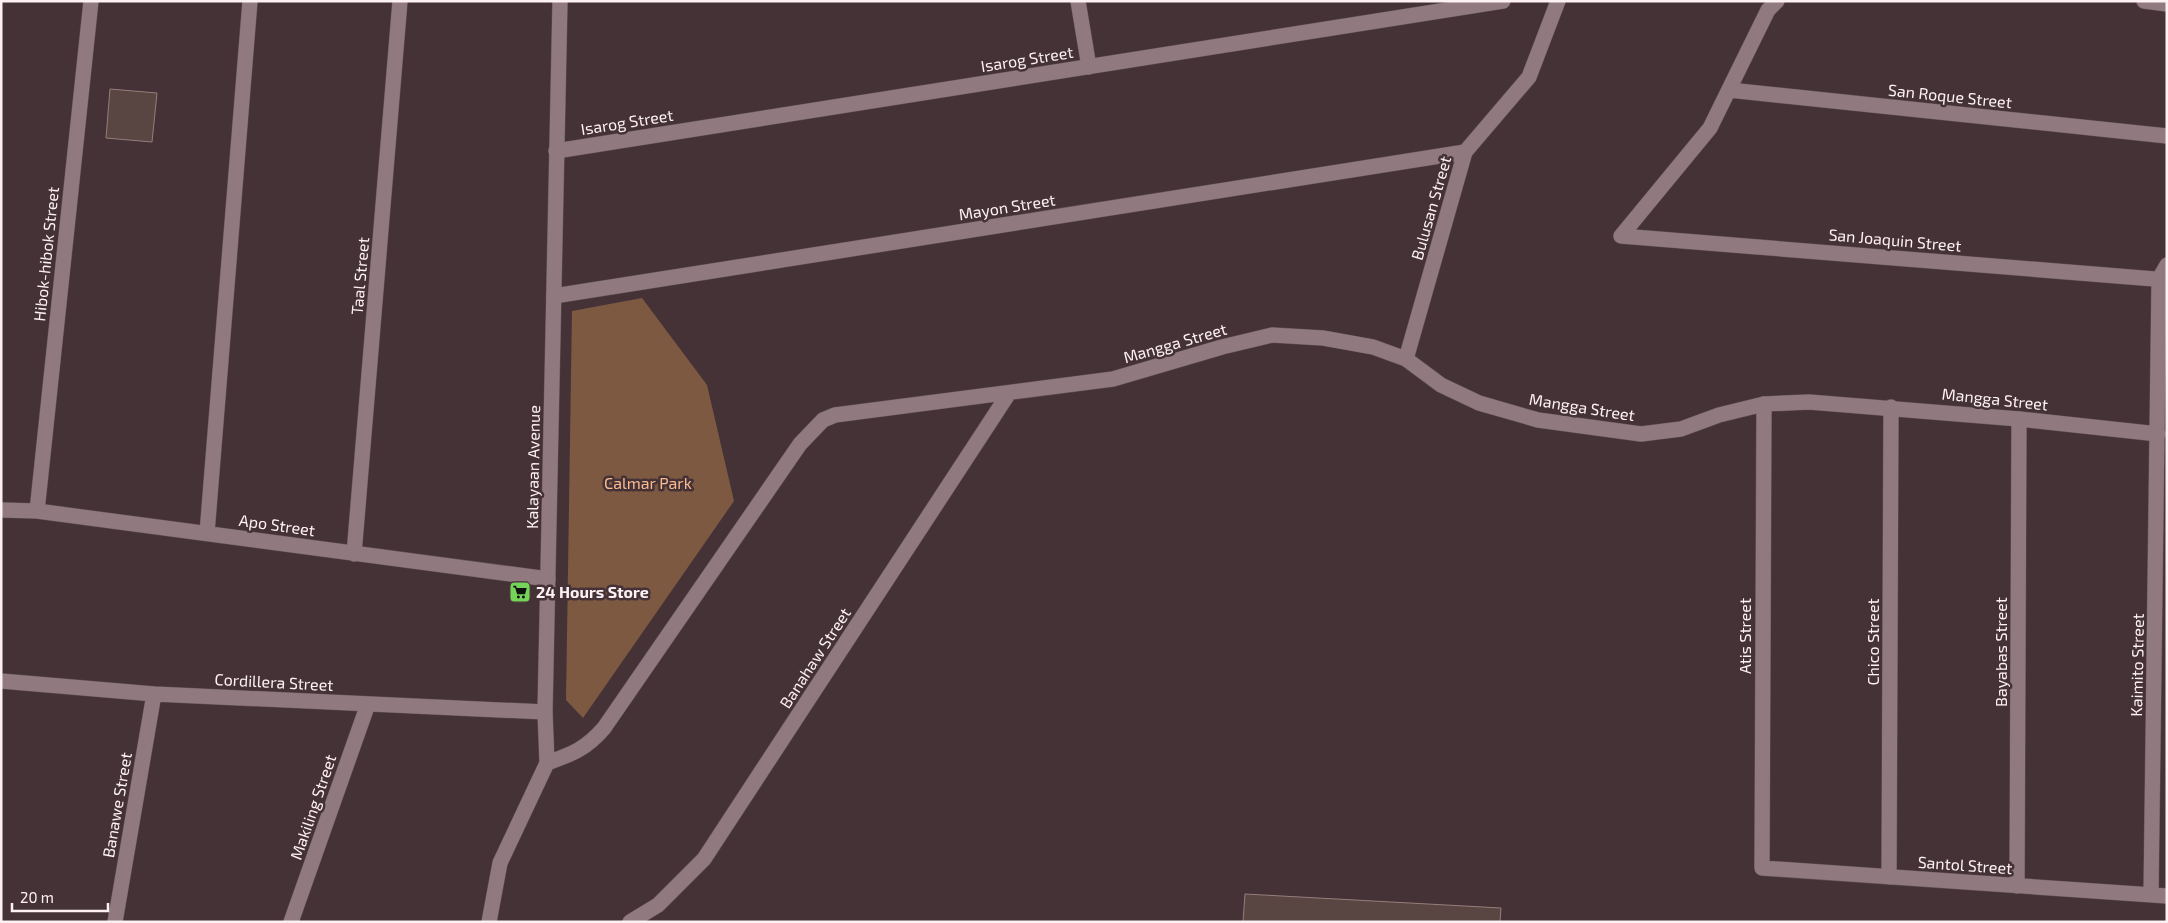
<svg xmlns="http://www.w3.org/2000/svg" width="2168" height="923" font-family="'Exo 2',sans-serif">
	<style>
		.green { fill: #7d5941 }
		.building { fill: #594542; stroke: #957e7b }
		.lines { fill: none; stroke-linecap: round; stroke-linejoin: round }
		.minor-casing { stroke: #615256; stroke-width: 16 }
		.tertiary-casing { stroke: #615256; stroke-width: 16 }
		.minor { stroke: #907a80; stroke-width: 15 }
		.tertiary { stroke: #907a80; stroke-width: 15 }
		.labels { text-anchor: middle; stroke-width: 5; stroke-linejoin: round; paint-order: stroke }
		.street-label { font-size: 16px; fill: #fdf1f4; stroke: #453237 }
		.park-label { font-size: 16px; fill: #faba8f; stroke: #453237 }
		.poi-label { font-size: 16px; font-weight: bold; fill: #fdf1f4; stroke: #453237; text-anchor: start }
	</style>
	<rect width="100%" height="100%" fill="#453237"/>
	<path class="green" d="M642,298L707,385L734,501L583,718L566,700L572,311Z"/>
	<path class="building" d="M110,89L157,93L152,142L106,138Z
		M1245,894L1501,908L1500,922H1243Z"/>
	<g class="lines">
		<g class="minor-casing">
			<path id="minor" d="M1078,1L1089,67
				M2144,1L2167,4
				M1729,90L2167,136
				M556,151L1503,1
				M1621,236L2167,280
				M1621,236L1710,128L1768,10L1777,1
				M554,296L1465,152
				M1406,359L1465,152L1529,77L1558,1
				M1764,404L1762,868L2167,896
				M1,510L37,511L548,579
				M37,511L91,1
				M207,533L250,1
				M354,554L400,1
				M1,681L154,694L545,712
				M1889,877L1891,407
				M2017,886L2019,419
				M2151,895L2159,279L2167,265
				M115,922L154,694
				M291,922L368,704"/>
		</g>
		<g class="tertiary-casing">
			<path id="tertiary" d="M547,763C572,754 586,749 604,728L800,444L823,420L835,415L1113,379L1222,347L1272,335L1323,338L1373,347L1406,359L1441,385L1479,403L1538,420L1641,434L1681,429L1719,415L1764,404L1809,402L2019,419L2158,434
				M489,922L500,863L547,763L545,712L560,1
				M630,922L658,905L704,859L1009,393"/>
		</g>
		<use href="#minor" class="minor"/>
		<use href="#tertiary" class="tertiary"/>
	</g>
	<defs>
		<g id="supermarket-square" transform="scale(1.125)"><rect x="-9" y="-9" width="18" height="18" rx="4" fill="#75d25a" stroke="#453237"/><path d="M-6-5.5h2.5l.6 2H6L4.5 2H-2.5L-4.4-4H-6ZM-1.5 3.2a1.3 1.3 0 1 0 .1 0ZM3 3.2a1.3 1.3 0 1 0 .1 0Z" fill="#111"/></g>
	</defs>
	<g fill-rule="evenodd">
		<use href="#supermarket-square" x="520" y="592"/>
	</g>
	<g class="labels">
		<g class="street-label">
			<text transform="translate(1027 59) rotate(-9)" y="6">Isarog Street</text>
			<text transform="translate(1950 96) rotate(6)" y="6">San Roque Street</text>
			<text transform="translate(627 122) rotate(-9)" y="6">Isarog Street</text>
			<text transform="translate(1007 207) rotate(-9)" y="6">Mayon Street</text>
			<text transform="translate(1431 208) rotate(-74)" y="6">Bulusan Street</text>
			<text transform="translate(1895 240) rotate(5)" y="6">San Joaquin Street</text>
			<text transform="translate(46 254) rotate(-84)" y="6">Hibok-hibok Street</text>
			<text transform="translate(360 276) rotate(-85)" y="6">Taal Street</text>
			<text transform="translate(1175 343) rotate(-16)" y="6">Mangga Street</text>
			<text transform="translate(1995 399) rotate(6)" y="6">Mangga Street</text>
			<text transform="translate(1582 407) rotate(9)" y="6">Mangga Street</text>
			<text transform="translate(533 467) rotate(-89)" y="6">Kalayaan Avenue</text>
			<text transform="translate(277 525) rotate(8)" y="6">Apo Street</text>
			<text transform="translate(1745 636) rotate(-90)" y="6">Atis Street</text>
			<text transform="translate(1873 642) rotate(-90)" y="6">Chico Street</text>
			<text transform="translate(2001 652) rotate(-90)" y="6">Bayabas Street</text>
			<text transform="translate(815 658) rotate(-57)" y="6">Banahaw Street</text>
			<text transform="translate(2137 665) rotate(-89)" y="6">Kaimito Street</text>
			<text transform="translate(274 682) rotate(3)" y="6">Cordillera Street</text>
			<text transform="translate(117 805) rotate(-80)" y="6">Banawe Street</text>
			<text transform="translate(313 807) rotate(-71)" y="6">Makiling Street</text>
			<text transform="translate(1965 865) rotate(4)" y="6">Santol Street</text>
		</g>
		<g class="park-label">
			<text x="648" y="489">Calmar Park</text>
		</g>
		<g class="poi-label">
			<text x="536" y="598">24 Hours Store</text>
		</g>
	</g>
	<rect width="2168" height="923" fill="none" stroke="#fdf1f4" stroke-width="5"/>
	<path d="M12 903v8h96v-8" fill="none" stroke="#fdf1f4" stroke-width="2.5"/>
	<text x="20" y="903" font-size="15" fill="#fdf1f4" stroke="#453237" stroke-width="4" paint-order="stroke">20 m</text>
</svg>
